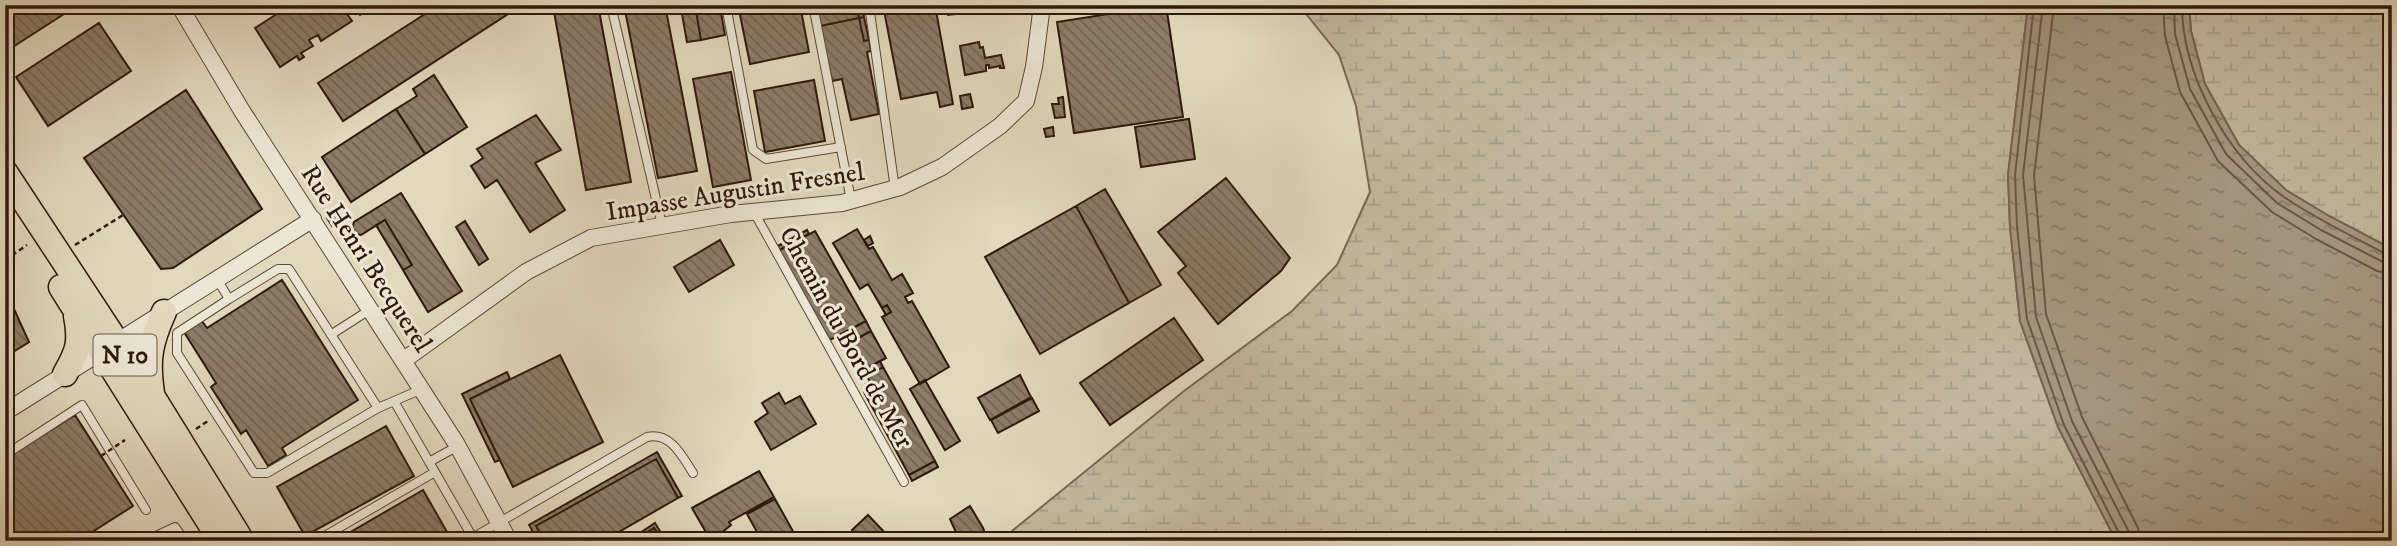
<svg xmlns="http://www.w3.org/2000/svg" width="2397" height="546" font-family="'IM FELL DW Pica',serif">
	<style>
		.wetland { fill: url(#wetland-marsh); stroke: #786855; stroke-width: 2 }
		.water { fill: url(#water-ripples); stroke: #746551; stroke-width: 2 }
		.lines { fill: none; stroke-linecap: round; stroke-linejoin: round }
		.shore { stroke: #685846; stroke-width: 2 }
		.building { fill: url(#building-back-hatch); stroke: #2d190b; stroke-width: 2 }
		.service-casing { stroke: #5a4938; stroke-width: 10 }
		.minor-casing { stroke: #5a4938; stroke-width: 18 }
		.primary-casing { stroke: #2d190b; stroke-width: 27 }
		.path { stroke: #2d190b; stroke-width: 2.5; stroke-dasharray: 5 3.5; stroke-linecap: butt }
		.service { stroke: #ece6d4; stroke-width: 8 }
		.minor { stroke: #ece6d4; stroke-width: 16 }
		.primary { stroke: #e1d8bd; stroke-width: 24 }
		.path-bridge { stroke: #2d190b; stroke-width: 2.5; stroke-dasharray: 5 3.5; stroke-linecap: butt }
		.labels { text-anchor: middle; stroke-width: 6; stroke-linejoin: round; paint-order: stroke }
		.shield { fill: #ece6d4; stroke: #665647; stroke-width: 2 }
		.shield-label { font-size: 24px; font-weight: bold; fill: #2d190b }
		.street-label { font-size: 26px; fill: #2d190b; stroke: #ece6d4 }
	</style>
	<defs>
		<pattern id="wetland-marsh" width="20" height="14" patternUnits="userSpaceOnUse" patternTransform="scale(1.75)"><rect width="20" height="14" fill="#c2b89f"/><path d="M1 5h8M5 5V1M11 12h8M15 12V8" fill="none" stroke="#a79e88"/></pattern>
		<pattern id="water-ripples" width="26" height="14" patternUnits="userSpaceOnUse" patternTransform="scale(1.75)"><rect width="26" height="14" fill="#a49780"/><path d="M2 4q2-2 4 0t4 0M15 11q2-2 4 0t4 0" fill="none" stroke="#867a67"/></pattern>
		<pattern id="building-back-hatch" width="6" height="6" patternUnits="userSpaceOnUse" patternTransform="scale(1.75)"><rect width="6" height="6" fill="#8b7c68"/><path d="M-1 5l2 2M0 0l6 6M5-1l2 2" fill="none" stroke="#726554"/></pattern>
	</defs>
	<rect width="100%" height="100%" fill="#e1d8bd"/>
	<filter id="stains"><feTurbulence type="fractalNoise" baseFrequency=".00286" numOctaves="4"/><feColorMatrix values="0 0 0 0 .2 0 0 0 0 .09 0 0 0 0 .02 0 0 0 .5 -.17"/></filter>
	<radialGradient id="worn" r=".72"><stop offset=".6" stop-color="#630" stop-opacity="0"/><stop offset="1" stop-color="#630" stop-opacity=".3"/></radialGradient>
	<path class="wetland" d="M1299,5H2028L2008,175L2010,227L2020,321L2058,427L2116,541H1005L1012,531L1184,391L1292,311L1337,265L1370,192L1356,106L1339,55Z
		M2189,5H2392V249L2329,216L2286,190L2239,145L2205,84L2191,31Z"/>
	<path class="water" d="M2028,5H2189L2191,31L2205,84L2239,145L2286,190L2329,216L2392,249V541H2116L2058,427L2020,321L2010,227L2008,175Z"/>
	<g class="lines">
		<path class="shore" d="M2034,5L2015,175L2017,227L2027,319L2064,425L2120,535L2121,541
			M2043,5L2023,175L2036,317L2072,421L2129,532L2130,541
			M2054,5L2034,176L2046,314L2082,417L2138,528L2140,541
			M2163,5L2165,36L2180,92L2218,161L2272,212L2316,239L2377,271L2392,274
			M2174,5L2175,34L2190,89L2226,154L2277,203L2321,230L2383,262L2392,263
			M2182,5C2182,74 2227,157 2284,197C2316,219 2352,236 2386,254L2392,255"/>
	</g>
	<path class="building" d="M5,5H78L5,52Z
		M291,5H376L360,15L356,9L347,14L352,21L321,41L318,35L309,40L313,46L301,53L304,57L299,60L297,56L280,67L255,28Z
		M439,5H522L343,121L318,83Z
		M598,5L631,182L586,190L553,6Z
		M624,5H665L697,171L658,178Z
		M738,5H800L809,52L750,64Z
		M815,5H856L859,18L820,26Z
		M856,5H861L864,17L859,18Z
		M883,5H935L953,104L940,107L937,92L901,99Z
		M946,5H955L957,14L948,15Z
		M955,5H1005L957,14Z
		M1166,5L1183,117L1074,133L1057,22Z
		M720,7L725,35L701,40L696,11Z
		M696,11L701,40L687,42L682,14Z
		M864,17L869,40L864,41L859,18Z
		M859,18L864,41L869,40L871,51L867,52L879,114L851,120L842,79L832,81L820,26Z
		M99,23L131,71L48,126L16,77Z
		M979,42L980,48L983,47L985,58L1001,55L1004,68H1000V66L989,68V65H986V71L965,75L960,46Z
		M731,72L751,180L713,187L693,79Z
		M434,75L467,127L425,154L396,109L417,96L413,89Z
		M814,80L825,141L765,152L754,91Z
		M186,90L262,209L173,268L161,269L84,158Z
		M970,94L973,107L962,109L960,96Z
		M1063,97L1065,117L1055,118L1052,104H1059L1058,98Z
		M396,109L425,154L351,202L322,157Z
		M536,115L561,150L535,163L565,210L530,232L497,180L485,188L471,166L483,158L477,149Z
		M1189,119L1195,159L1141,167L1135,127Z
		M1053,127L1054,136L1046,137L1044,129Z
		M1226,178L1290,258L1281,271L1218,324L1178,273L1186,266L1158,232Z
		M1105,189L1161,285L1129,303L1076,206Z
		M401,193L462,291L428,312L403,270L412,265L385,220L361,235L354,234L352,230L354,222Z
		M1076,206L1129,303L1040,354L985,257Z
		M336,212L341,221L332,226L327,218Z
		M385,220L412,265L403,270L376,225Z
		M465,221L488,259L479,265L456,227Z
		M857,229L869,249L873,247L892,280L902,274L913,293L905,297L908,303L912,301L949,367L920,384L882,317L891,312L887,305L882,308L868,284L860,289L833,243Z
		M807,230L809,234L778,251L776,247Z
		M815,231L866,321L828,341L778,251Z
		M870,236L873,243L868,246L864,240Z
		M720,240L734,265L689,292L674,267Z
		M282,280L358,400L282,448L286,455L268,466L246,430L241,434L211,387L216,383L184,332L201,320L207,328Z
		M5,289L29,342L5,357Z
		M887,305L891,312L886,315L882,308Z
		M1174,318L1203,360L1110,425L1080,383Z
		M866,321L871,331L851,342L846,332Z
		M871,331L886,358L864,370L849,343Z
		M560,355L603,442L513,487L470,399Z
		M880,361L883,367L867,376L864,370Z
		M883,367L935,461L909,475L864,392L868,389L866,384L870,382L867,376Z
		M507,372L510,379L470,399L500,460L495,462L462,394Z
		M1020,375L1031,397L990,420L978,398Z
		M925,380L960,441L945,450L910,389Z
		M779,393L785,404L800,396L816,424L771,450L755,422L768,413L762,403Z
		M1032,398L1039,411L998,433L991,420Z
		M75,415L133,506L78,541H19L5,520V459Z
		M386,426L414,476L305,536L277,487Z
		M657,452L682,496L678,498L656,459L536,526L544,541H538L529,525Z
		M656,459L678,498L603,541H544L536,526Z
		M935,461L938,467L912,481L909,475Z
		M759,471L774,497L729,522L731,525L711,541L692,508Z
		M423,490L451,539L448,541H335Z
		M775,499L794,533L780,541H762L747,514Z
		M970,506L983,528L988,541H960L950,519Z
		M868,515L888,536L883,541H862L852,530Z
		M655,523L666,541H662L654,528L634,541H628Z
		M654,528L662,541H634Z
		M173,532L178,541H157Z"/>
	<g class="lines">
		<g class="service-casing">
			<path id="service" d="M611,5L662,225
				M726,5L753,150L766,159L841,147
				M813,5L851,200
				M869,5L895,189
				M754,212L904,482
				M217,279L229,299L177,333V353L254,473H267L378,408L422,389
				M229,299L278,269H289L378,408
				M332,334L371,309
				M394,401L473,538
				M5,455L82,405L146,510
				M429,462L458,446
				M5,540L6,541
				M145,541L175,527L185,541
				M316,541L435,472
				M467,541L647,437C671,432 682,456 693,473"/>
		</g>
		<g class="minor-casing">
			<path id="minor" d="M179,5L242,111L456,443L509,541
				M404,360L526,272L591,238L731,214L842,203L900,187L942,167L1000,126L1026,101L1034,67L1042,5
				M5,412L313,219"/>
		</g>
		<g class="primary-casing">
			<path id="primary" d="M5,172L153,397L242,541
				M61,287L221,541
				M65,374C78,351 81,343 76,316
				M152,393C147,360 150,343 164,312"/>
		</g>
		<path class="path" d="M75,245L123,215
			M5,260L27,245
			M196,429L208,421"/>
		<use href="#service" class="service"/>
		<use href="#minor" class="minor"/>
		<use href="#primary" class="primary"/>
		<path class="path-bridge" d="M101,456L125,440"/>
	</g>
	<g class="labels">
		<rect class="shield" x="93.5" y="334.5" width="63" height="41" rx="5"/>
		<g class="shield-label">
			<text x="125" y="363">N 10</text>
		</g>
		<g class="street-label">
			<text transform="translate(735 191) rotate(-9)" y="9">Impasse Augustin Fresnel</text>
			<text transform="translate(367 258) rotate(57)" y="9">Rue Henri Becquerel</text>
			<text transform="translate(847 337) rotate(61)" y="9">Chemin du Bord de Mer</text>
		</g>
	</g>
	<rect width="2397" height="546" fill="none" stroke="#e1d8bd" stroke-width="28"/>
	<rect x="7" y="7" width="2383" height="532" fill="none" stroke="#2d190b" stroke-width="3.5"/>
	<rect x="14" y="14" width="2369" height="518" fill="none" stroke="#2d190b" stroke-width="2"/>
	<rect width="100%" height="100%" filter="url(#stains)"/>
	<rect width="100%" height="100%" fill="url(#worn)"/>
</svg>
